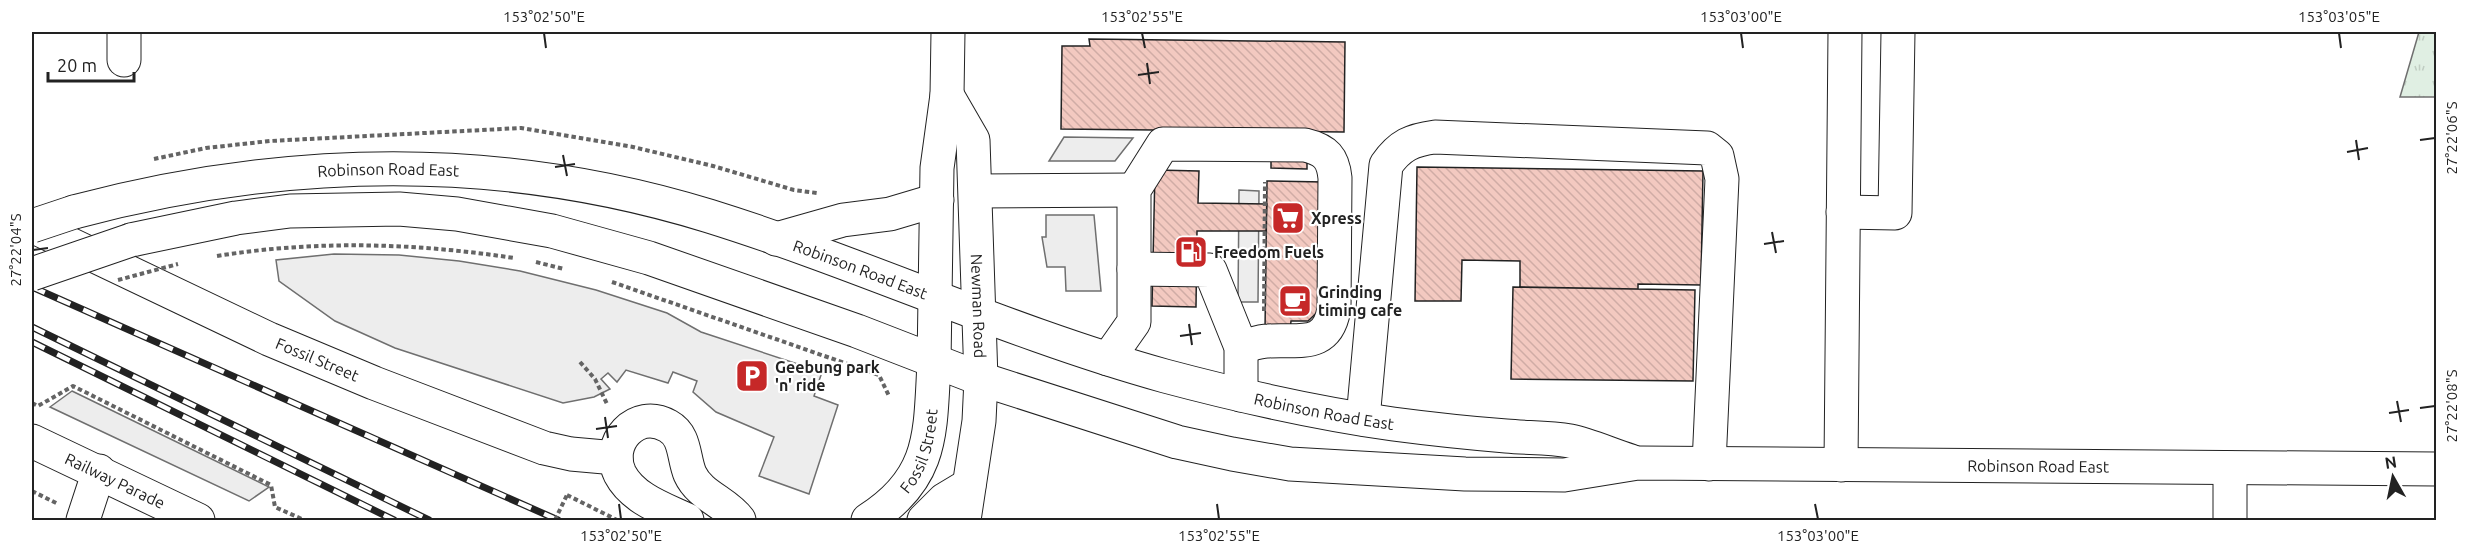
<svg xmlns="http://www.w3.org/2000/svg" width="2468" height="552" font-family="Ubuntu,sans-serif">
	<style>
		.grass { fill: url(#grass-tufts); stroke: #6f6f6f; stroke-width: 1.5 }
		.parking { fill: #ededed; stroke: #6f6f6f; stroke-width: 1.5 }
		.building { fill: url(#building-back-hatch); stroke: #222; stroke-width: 1.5 }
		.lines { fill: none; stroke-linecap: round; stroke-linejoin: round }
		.minor-casing { stroke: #222; stroke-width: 35 }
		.major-casing { stroke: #222; stroke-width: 35 }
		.path { stroke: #646464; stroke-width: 4; stroke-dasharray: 4.5 3; stroke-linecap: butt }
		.minor { stroke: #fff; stroke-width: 33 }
		.major { stroke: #fff; stroke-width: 33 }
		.rail-casing { stroke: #222; stroke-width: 7 }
		.rail { stroke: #fff; stroke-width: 4.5; stroke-dasharray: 14; stroke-linecap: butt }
		.major-bridge-casing { stroke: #222; stroke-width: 35; stroke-linecap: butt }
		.path-bridge { stroke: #646464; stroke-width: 4; stroke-dasharray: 4.5 3; stroke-linecap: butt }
		.major-bridge { stroke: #fff; stroke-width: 33 }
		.ticks { fill: none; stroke: #222; stroke-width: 2 }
		.labels { text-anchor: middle; stroke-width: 4.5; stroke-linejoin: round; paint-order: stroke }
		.street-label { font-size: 16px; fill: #222; stroke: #fff }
		.poi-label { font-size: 16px; font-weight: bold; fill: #222; stroke: #fff; text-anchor: start }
		.neatline { fill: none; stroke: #222; stroke-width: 2 }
		.ticks-label { font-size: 15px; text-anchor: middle; fill: #222 }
	</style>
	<defs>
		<pattern id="grass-tufts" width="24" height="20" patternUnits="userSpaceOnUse" patternTransform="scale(1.5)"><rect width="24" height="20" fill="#e0efe3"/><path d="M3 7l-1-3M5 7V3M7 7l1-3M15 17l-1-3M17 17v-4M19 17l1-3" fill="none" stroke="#c0cdc2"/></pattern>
		<pattern id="building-back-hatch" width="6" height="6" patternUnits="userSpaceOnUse" patternTransform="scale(1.5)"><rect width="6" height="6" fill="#f3c9c0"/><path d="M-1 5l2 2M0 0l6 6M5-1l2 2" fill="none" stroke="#d0aca5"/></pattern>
	</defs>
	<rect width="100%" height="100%" fill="#fff"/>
	<path class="grass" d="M2419,32H2436V97H2400Z"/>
	<path class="parking" d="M1064,137L1133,138L1115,161H1049Z
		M1239,190L1259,191L1258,302H1238Z
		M1046,215H1094L1101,291H1066L1065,267H1047L1042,237H1046Z
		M334,254L399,255L459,261L520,271L596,290L667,313L701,332L822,372L814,396L838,405L809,494L759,476L774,437L716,412L693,392L697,381L673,372L668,383L626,370L617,382L608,373L601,379L610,389L594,397L563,403L395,348L335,321L279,281L276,260Z
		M72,391L269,487L249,501L50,407Z"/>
	<path class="building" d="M1089,39L1345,42L1344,132L1061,129L1062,46H1090Z
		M1271,155L1307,156V169L1271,168Z
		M1417,167L1703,171L1701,285L1638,284V289L1520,287V261L1462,260L1461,301H1415Z
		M1155,170L1199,171L1198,203L1267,204L1266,231H1197L1196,307L1152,306Z
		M1267,181L1324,182L1327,303L1308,321H1291L1290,331L1265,330Z
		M1513,287L1695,290L1693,381L1511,379Z"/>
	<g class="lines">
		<g class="minor-casing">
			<g id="minor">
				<path d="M124,60V32"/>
				<path d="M976,191L1134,190"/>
				<path d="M1843,212L1895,213L1898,32"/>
				<path id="s1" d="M32,226L269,339L374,383L544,448L571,454L616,458"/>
				<path d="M1134,269L1210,270L1241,347V395"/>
				<path d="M1108,359L1134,322V190L1163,144L1305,145C1326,150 1333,158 1335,178L1334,309C1327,349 1300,339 1268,341C1259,341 1250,345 1241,347"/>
				<path d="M1363,419L1386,165C1400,145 1412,140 1435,137L1707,148L1717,156L1722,179L1709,464"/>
				<path d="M1841,465L1845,32"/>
				<path d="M83,520L99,471"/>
				<path d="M687,520C664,509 633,499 620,474C605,443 636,408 668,426C686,436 683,457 690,474C700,496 726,502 739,520"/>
				<path id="s2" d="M868,520C934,478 930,433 934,363"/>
				<path d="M924,520L944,500L969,485"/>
				<path d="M964,520L979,421L981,379"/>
				<path d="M2230,520V468"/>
			</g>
		</g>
		<g class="major-casing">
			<g id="major">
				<path id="s3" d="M947,95L973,140L981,379"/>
				<path id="s4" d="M74,212C286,156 498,151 709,216C863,264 1010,333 1165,376C1240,396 1316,413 1393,424C1431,429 1468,433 1506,436C1527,438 1549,437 1570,441C1590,445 1611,455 1631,461"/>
				<path d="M776,239L843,220L890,214L937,200"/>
				<path id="s5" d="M131,240L236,218L290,211L399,209L457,214L552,231L649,258L857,331L981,379L1177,442L1232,454L1290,464L1465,474L1564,475L1638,463L2436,469"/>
				<path d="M934,363L937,168L947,95L948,32"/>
				<path id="s6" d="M32,441L198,520"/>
			</g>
		</g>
		<path class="path" d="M154,159L206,148L270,141L521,128L633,147L713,166L794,190L817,193
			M217,256C316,240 415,243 514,258
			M536,262L564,269
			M612,282L879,375L889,396
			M1264,311L1265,182
			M580,362L595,379L607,404
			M32,403L38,406L73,386L271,485L275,507L304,520
			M32,491L58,504
			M567,495L617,520"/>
		<use href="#minor" class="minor"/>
		<use href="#major" class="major"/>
		<g class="rail-casing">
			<path id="rail" d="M32,287L558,520
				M32,327L429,520
				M32,342L394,520"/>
		</g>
		<use href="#rail" class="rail"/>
		<g class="major-bridge-casing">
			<path id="major-bridge" d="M32,226L74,212
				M32,274L131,240"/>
		</g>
		<path class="path-bridge" d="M118,280L178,264
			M555,520L567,495"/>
		<use href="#major-bridge" class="major-bridge"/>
	</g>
	<path class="ticks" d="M544,33L546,48M1142,33L1145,48M1741,33L1743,48M2339,33L2341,48M1147,63L1150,84M1138,75L1159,72M2356,140L2359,160M2420,140L2435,138M2347,152L2368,148M563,155L567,176M555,167L575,164M1772,232L1776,253M1764,244L1784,241M33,250L48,248M1189,324L1192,345M1180,336L1201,333M2397,401L2401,422M2420,408L2435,406M2389,413L2409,410M605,417L608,438M596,429L617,426M619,504L621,519M1217,504L1219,519M1815,504L1818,519"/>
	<defs>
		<g id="supermarket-square" transform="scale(1.725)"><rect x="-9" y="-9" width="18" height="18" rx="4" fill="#c62828" stroke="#fff"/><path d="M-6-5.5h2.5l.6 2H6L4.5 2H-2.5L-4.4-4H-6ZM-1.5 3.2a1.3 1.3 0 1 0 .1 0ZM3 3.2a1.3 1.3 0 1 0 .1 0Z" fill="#fff"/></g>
		<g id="fuel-square" transform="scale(1.725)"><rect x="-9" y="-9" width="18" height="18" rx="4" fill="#c62828" stroke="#fff"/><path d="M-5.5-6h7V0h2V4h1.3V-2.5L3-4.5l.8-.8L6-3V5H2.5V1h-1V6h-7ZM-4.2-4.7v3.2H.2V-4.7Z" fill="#fff"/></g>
		<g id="cafe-square" transform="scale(1.725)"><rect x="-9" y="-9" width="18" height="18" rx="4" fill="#c62828" stroke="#fff"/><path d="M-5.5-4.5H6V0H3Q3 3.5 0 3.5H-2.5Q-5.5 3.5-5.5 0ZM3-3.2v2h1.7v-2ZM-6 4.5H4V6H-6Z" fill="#fff"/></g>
		<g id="parking-square" transform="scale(1.725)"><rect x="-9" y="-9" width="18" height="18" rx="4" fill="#c62828" stroke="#fff"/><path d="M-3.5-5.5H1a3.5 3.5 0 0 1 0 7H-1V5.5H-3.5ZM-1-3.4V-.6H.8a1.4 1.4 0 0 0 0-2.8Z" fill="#fff"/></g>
	</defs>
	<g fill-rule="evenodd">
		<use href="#supermarket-square" x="1288" y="218"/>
		<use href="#fuel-square" x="1191" y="252"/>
		<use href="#cafe-square" x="1295" y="301"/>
		<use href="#parking-square" x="752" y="376"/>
	</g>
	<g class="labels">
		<g class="street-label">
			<text dy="6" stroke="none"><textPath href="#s4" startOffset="318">Robinson Road East</textPath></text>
			<text dy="6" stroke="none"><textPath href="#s4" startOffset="804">Robinson Road East</textPath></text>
			<text dy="6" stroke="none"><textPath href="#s3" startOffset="218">Newman Road</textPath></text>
			<text dy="6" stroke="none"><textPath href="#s1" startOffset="315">Fossil Street</textPath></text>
			<text dy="6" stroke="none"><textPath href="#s4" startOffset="1290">Robinson Road East</textPath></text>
			<text dy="6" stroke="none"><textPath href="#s2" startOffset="90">Fossil Street</textPath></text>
			<text dy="6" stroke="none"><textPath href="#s5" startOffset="1950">Robinson Road East</textPath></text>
			<text dy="6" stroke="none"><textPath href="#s6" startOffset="92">Railway Parade</textPath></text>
		</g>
		<g class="poi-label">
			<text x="1311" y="224">Xpress</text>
			<text x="1214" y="258">Freedom Fuels</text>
			<text x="1318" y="298">Grinding<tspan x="1318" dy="18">timing cafe</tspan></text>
			<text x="775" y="373">Geebung park<tspan x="775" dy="18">'n' ride</tspan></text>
		</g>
	</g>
	<rect width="2468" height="552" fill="none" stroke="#ffffff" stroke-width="66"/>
	<g transform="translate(2393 477) rotate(351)" stroke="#ffffff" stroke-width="4.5" paint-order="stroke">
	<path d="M0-4.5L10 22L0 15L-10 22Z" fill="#222222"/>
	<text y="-9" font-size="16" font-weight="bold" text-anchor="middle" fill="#222222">N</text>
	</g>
	<path d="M48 72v9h86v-9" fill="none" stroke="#222222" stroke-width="3"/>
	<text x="57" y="72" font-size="18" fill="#222222" stroke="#ffffff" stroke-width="4.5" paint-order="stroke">20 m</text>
	<rect x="33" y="33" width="2402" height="486" class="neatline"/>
	<g class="ticks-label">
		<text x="544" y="22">153°02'50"E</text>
		<text x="1142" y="22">153°02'55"E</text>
		<text x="1741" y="22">153°03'00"E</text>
		<text x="2339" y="22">153°03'05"E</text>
		<text transform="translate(2452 138) rotate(-90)" y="5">27°22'06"S</text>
		<text transform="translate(16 250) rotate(-90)" y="5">27°22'04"S</text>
		<text transform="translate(2452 406) rotate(-90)" y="5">27°22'08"S</text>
		<text x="621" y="541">153°02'50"E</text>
		<text x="1219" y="541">153°02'55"E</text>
		<text x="1818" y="541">153°03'00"E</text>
	</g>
</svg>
